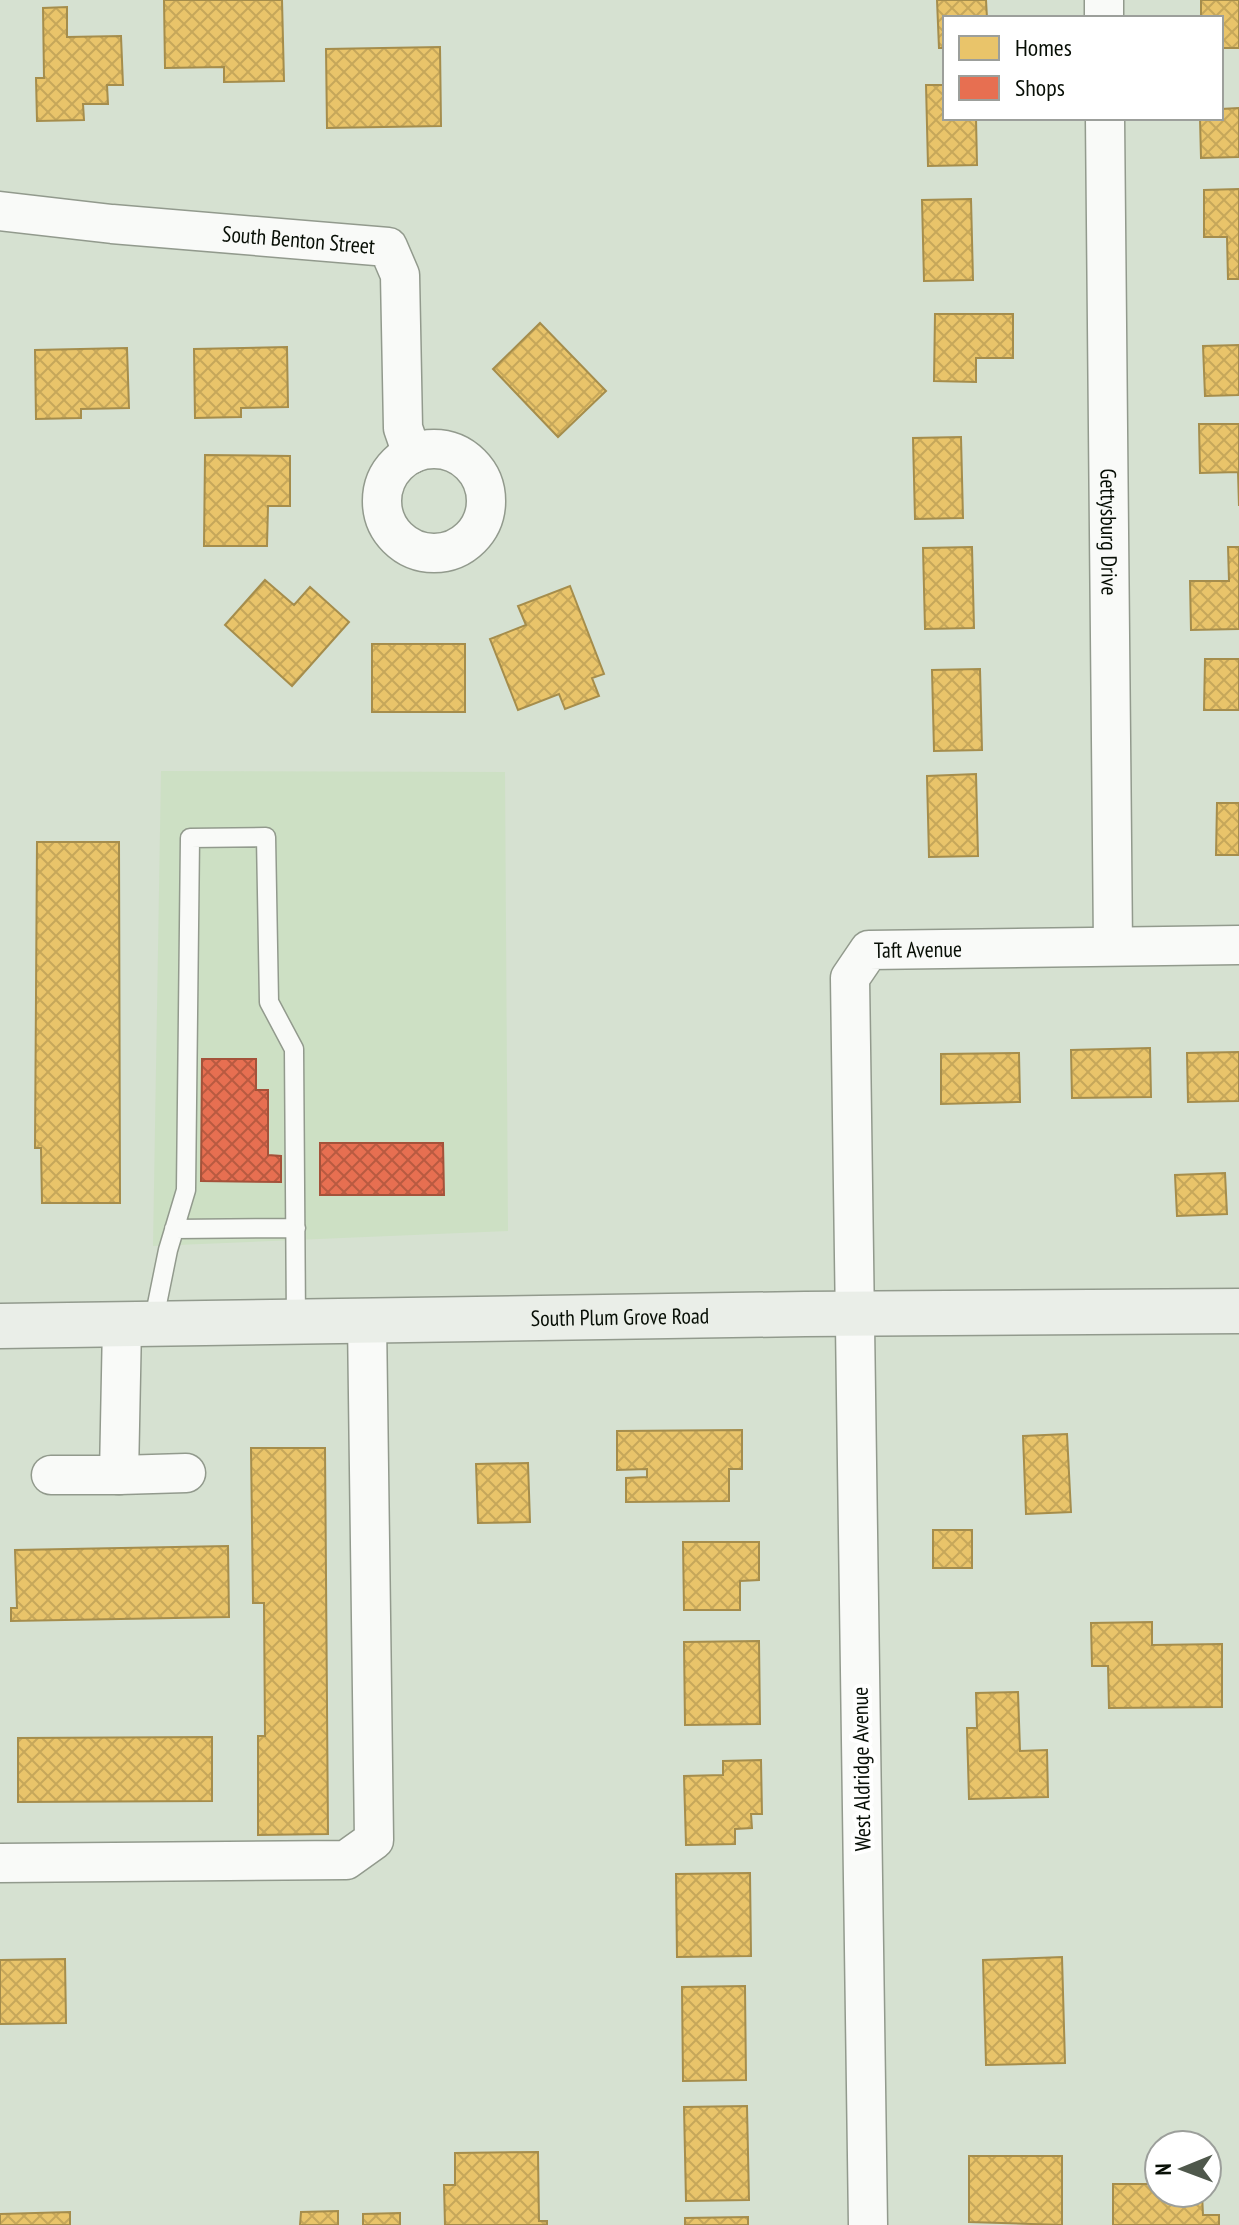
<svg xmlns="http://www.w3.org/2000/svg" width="1239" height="2225" font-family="'PT Sans Narrow',sans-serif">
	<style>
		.built { fill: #cde0c4 }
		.homes { fill: url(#homes-cross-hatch); stroke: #a58d4c; stroke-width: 2 }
		.shops { fill: url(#shops-cross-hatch); stroke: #a4523a; stroke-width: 2 }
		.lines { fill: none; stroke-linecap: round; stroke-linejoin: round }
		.service-casing { stroke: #929a8d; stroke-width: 21 }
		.minor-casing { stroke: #929a8d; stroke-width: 41 }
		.secondary-casing { stroke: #929a8d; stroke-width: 47 }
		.service { stroke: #f9faf8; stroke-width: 18 }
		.minor { stroke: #f9faf8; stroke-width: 38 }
		.secondary { stroke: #eaeee8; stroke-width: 44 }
		.labels { text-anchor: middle; stroke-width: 8; stroke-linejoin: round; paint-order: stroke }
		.street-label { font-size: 22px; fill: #070e05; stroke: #fff }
	</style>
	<defs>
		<pattern id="homes-cross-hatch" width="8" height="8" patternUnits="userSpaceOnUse" patternTransform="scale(2)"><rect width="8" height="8" fill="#e9c46a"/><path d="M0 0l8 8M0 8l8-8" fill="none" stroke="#c6a75a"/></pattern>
		<pattern id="shops-cross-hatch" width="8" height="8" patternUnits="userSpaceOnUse" patternTransform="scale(2)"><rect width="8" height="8" fill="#e76f51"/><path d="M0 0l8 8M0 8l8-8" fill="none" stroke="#b95a41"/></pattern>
	</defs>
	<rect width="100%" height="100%" fill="#d6e1d1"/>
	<path class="built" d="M161,771L505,772L508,1231L153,1246Z"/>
	<path class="homes" d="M164,0H282L284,81L224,82V67L165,68Z
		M937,0H986L987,18H945V48H939Z
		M1201,0H1239V48H1221V18H1201Z
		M67,7V37L121,36L123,85H107L108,104H83L84,120L37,121L36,78H44L43,8Z
		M440,47L441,126L327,128L326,49Z
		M926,85H945V118H976L977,165L928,166Z
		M1239,108V157L1201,158L1200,118H1221V109Z
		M1239,189V279H1228L1227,237H1204V190Z
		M971,199L973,280L924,281L922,200Z
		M935,314H1013V358H976V382L934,381Z
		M540,323L606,391L558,437L493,369Z
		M1239,345V395L1205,396L1203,346Z
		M287,347L288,407L241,408V417L195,418L194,349Z
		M127,348L129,408L81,409V418L36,419L35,350Z
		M1199,424H1239V506L1238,472L1200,473Z
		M961,437L963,518L915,519L913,438Z
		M205,455L290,456V506H268L267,546H204Z
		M972,547L974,628L925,629L923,548Z
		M1228,547H1239V629L1191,630L1190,581H1229Z
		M265,580L294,605L310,587L349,622L292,686L225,625Z
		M570,586L604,674L592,678L599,696L565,709L559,694L518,710L490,639L526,625L518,606Z
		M372,644H465V712H372Z
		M1205,659H1239V710H1204Z
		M980,669L982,750L934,751L932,670Z
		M976,774L978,856L929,857L927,776Z
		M1217,803H1239V855H1216Z
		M37,842H119L120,1203H42L41,1148H35Z
		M1150,1048L1151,1097L1072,1098L1071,1050Z
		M1239,1052V1101L1188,1102L1187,1053Z
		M1019,1053L1020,1102L941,1104V1054Z
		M1225,1173L1227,1214L1177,1216L1175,1175Z
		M742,1430V1469H729V1501L626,1502V1478L647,1477V1469L617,1470V1431Z
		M1067,1434L1071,1512L1026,1514L1023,1436Z
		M251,1448H325L328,1834L258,1835V1736H265L264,1603H253Z
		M528,1463L530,1522L478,1523L476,1464Z
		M933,1530H972V1568H933Z
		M683,1542H759V1580L740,1581V1610H684Z
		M228,1546L229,1617L11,1621V1608H17L15,1550Z
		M1152,1622V1645L1222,1644V1707L1109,1708L1108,1666H1092L1091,1623Z
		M759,1641L760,1724L685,1725L684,1642Z
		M1018,1692L1020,1751L1047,1750L1048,1797L969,1799L967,1728H977L976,1693Z
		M212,1737V1801L18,1802V1738Z
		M761,1760L762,1814H751L752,1828L735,1829V1844L686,1845L684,1776L723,1775V1761Z
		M750,1873L751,1956L677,1957L676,1874Z
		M1062,1957L1065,2063L986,2065L983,1960Z
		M65,1959L66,2023L0,2024V1960Z
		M745,1986L746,2080L683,2081L682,1987Z
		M747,2106L749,2200L686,2201L684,2107Z
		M538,2152L539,2221H547V2225H445L444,2185H455V2153Z
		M969,2156H1062V2225L969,2222Z
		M1113,2184H1159V2193H1202L1203,2215H1219V2225H1113Z
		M338,2211V2225H300L301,2212Z
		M70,2212V2225H0V2214Z
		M400,2213V2225H363V2214Z
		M748,2217V2225H685V2218Z"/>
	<path class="shops" d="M202,1059H256V1090H268V1155L281,1156V1182L201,1181Z
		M320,1143H443L444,1195H320Z"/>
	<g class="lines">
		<g class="service-casing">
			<path id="service" d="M174,1229L296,1228
				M153,1324L168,1250L186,1190L190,838L266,837L269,1002L294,1049L296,1322"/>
		</g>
		<g class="minor-casing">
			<g id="minor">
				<path d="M1104,0V18"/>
				<path id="s1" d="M1105,118L1113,946"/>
				<path id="s2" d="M0,211L112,224L388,247L400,275L403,428L412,454"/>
				<circle cx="434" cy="501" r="52"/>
				<path d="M51,1475H119L122,1325"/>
				<path d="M119,1475L186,1473"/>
				<path d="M0,1863L346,1860L374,1840L367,1320"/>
				<path id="s3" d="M868,2225L850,978L869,950L1239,945"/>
			</g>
		</g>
		<g class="secondary-casing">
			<g id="secondary">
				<path id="s4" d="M0,1326L805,1314L1239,1311"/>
			</g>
		</g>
		<use href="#service" class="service"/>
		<use href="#minor" class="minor"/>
		<use href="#secondary" class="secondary"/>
	</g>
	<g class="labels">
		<g class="street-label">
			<text dy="8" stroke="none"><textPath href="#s2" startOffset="300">South Benton Street</textPath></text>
			<text dy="8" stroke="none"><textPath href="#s1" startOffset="414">Gettysburg Drive</textPath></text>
			<text dy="8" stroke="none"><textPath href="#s3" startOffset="1330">Taft Avenue</textPath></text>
			<text dy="8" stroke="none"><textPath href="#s4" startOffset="620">South Plum Grove Road</textPath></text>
			<text transform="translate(861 1769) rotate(-91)" y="8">West Aldridge Avenue</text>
		</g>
	</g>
	<rect x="943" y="16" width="280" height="104" fill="#ffffff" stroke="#9c9f9b" stroke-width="2"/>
	<rect x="959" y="36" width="40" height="24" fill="#e9c46a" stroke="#9c9f9b" stroke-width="2"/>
	<text x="1015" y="56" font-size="24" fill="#070e05">Homes</text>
	<rect x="959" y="76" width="40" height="24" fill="#e76f51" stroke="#9c9f9b" stroke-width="2"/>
	<text x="1015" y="96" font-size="24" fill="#070e05">Shops</text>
	<g transform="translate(1183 2169) rotate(269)"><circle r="38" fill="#ffffff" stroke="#9c9f9b" stroke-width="2"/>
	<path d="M0-6L14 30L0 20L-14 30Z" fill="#4f584c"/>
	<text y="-12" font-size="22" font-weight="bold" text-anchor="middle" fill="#070e05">N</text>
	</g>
</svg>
